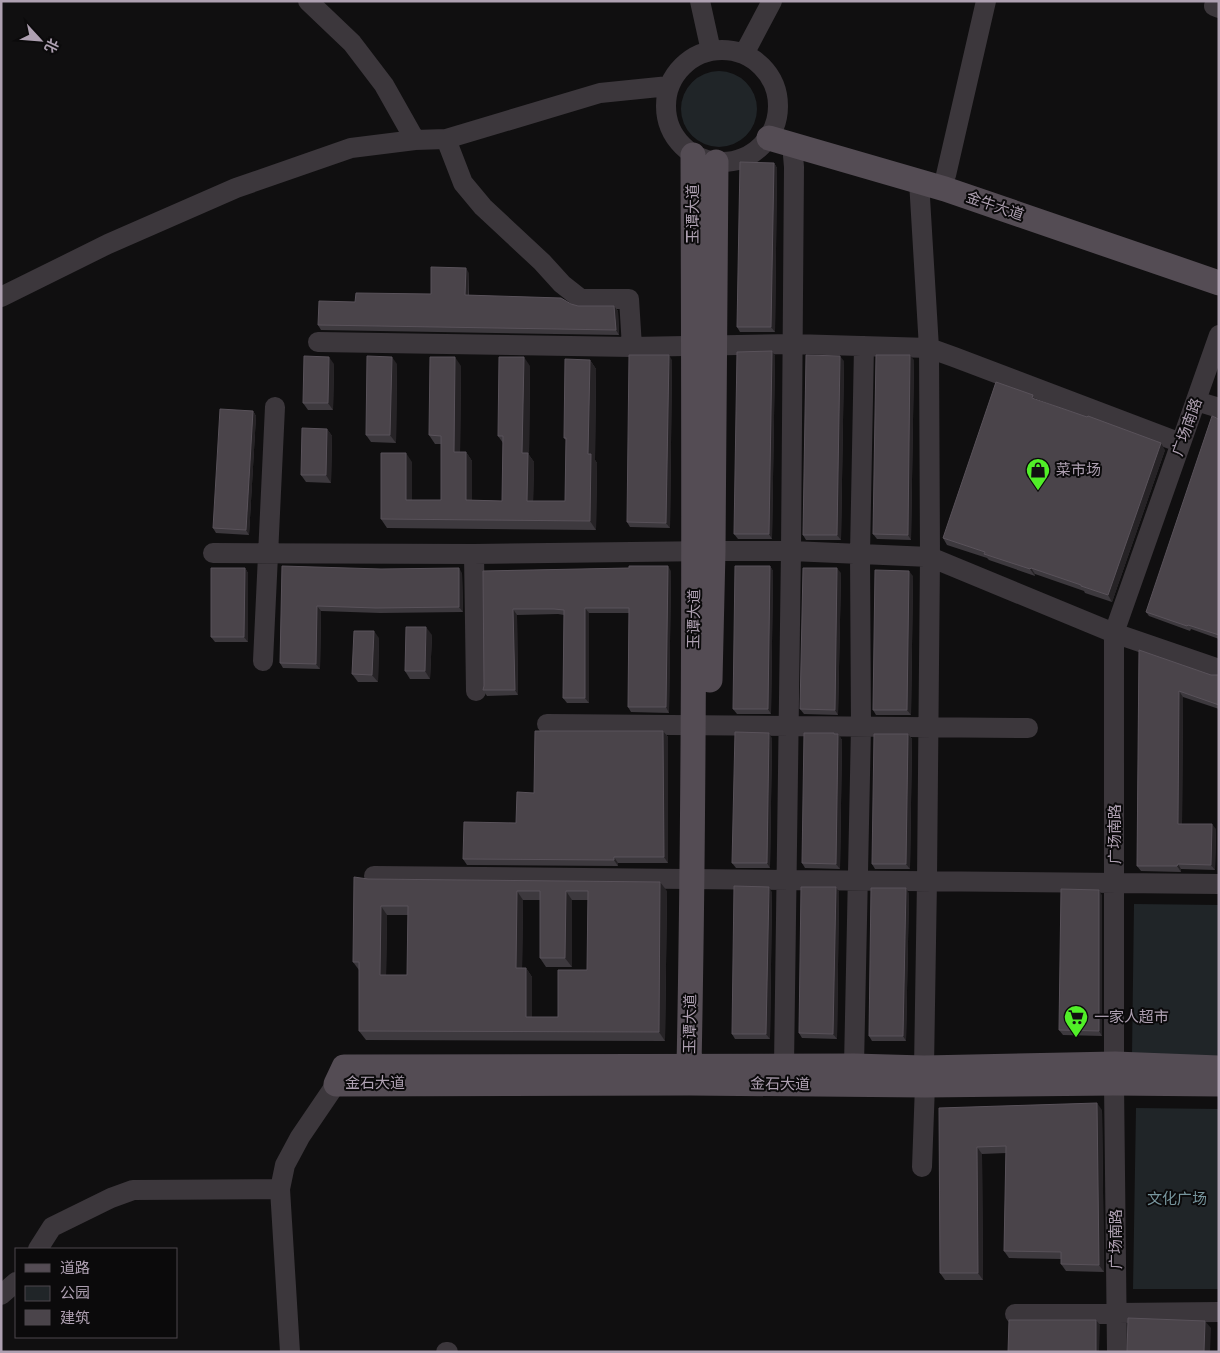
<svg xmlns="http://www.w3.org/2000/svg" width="1220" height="1353" font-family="'PT Sans Narrow','Noto Sans SC',sans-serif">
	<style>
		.green { fill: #202528 }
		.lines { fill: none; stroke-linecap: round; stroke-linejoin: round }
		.minor { stroke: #3c373c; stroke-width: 20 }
		.major { stroke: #544c54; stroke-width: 25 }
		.wall { fill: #3d393e; fill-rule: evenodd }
		.shaded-wall { fill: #262326 }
		.building { fill: #4a444a; stroke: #59525a; fill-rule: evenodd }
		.labels { text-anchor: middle; stroke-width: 4; stroke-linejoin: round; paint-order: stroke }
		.street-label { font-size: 15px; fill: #aea0b1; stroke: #0b0a0b }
		.poi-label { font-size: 15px; fill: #aea0b1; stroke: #0b0a0b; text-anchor: start }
		.park-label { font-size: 15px; fill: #77959d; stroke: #0b0a0b }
	</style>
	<rect width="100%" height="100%" fill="#100f10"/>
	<path class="green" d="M681 109a38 38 0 1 1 76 0a38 38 0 1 1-76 0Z
		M1134,904L1219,905V1056L1132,1055Z
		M1136,1108L1219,1109V1289H1133Z"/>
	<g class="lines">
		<path class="minor" d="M308,1L352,43L384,85L415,140
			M700,1L711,51
			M1216,1L1214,6L1219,8
			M666 106a56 56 0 1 1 112 0a56 56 0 1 1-112 0Z
			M744,54L772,1
			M446,139L463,183L483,207L542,262L562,284L581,299H629L632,347L793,344L929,348L954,357L1181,443
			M946,175L986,1
			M919,181L929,348L930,557L927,880L924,1068L925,1085L922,1167
			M1,297L108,244L236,188L351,148L415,140L446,139L600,93L669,86
			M318,342L632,347
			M1196,401L1219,408
			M213,553L474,554L713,551H791L930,557L1114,633L1219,669
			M474,554L476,691
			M263,661L275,407
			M547,724L1028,728
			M374,876L1219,884
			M784,1066L791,551L794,167L792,144
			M854,1066L861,727L860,554L864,346
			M38,1249L52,1227L111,1198L133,1190L280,1189
			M1,1295L16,1282
			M1015,1314L1219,1312
			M290,1352L280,1189L285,1165L300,1137L336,1084
			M446,1352H448
			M1117,1352L1114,1083V633L1219,335"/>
		<path class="major" d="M769,138L945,189L1219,283
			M710,680L713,551L716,162
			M1219,1068L1115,1064L924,1068L854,1066L344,1067L336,1084L690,1083L925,1085L1114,1083L1219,1084
			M690,1082L689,1067C695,763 694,459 693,155"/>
	</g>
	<path class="wall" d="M774,163L777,168L775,332H740L737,327Z
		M469,273V295L571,304L578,306H614L618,311L619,335L321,330L318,325L355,302L431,294Z
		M772,351L775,356L772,539H738L734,534Z
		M590,360L596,369L595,460L597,463L596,530L387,528L381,519L412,462V500H441V444H435L429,435L461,366L460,452H466L472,461V500L502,501L503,443L498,436L530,366L529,455L534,462L533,501H565L566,440L564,438Z
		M672,360L670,528L630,527L627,522Z
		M914,360L911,540L877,539L873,534Z
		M844,361L841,540H806L803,535Z
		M334,364L333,410H308L303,403Z
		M397,364L396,443L371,442L366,435Z
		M253,411L256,416L249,535L216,533L213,528Z
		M1219,419V639L1191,629L1190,631L1149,616L1146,612Z
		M327,429L332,436L331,483L306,482L301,475Z
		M1165,450L1112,602L1085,593L1084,591L1035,574V576L989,560L987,558L947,545L943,538Z
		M282,566L462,573L463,612L380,613L321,611L320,669L283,668L280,663Z
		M770,566L773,571L771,714H737L733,709Z
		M245,568L248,573V642H215L211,637Z
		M629,568L671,571L669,713L631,712L628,707L629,613H589V703H567L563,698L564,615L558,614L517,615L518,695L487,696L483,690L484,686L483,571Z
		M841,573L838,715L804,714L800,709Z
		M913,576L911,715H876L873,710Z
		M432,635L430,679H410L405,671Z
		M379,638L378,682H358L352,674Z
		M1139,650L1211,675H1219V709L1183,697L1182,824L1216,829L1215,870L1181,869V872L1141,871L1137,866Z
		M663,731L668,737V863H618V866L467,865L463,859L516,823L534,793Z
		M834,733L835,734H838L842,740L840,869L805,868L802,863Z
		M908,734L912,739L910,869H875L872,864Z
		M772,738L770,868H736L732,863Z
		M368,879L667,891L665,1041L366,1040L359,1031V970L353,962ZM523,900H540V958L546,967H572V900H588L587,970L558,1017H532V977L526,968H522ZM387,915H408L407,975H386Z
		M836,887L839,892L837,1039L802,1038L799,1033Z
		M772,892L770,1039H735L732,1034Z
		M909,893L906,1041H872L869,1036Z
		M1102,895V1036L1063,1035L1059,1030Z
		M939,1108L1102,1110L1104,1272L1066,1271L1061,1264V1259L1009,1258L1004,1251L1006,1153L982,1154L983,1280H945L940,1273Z"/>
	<path class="shaded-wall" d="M774,163L777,168L775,332L771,327Z
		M466,268L469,273L468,300L465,295Z
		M614,306L618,311L619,335L616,330Z
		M772,351L775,356L772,539L769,534Z
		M669,355L672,360L670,528L666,523Z
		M910,355L914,360L911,540L908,535Z
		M840,356L844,361L841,540L837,535Z
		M329,357L334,364L333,410L328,403Z
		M392,357L397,364L396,443L390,435Z
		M455,357L461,366L460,461L454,452Z
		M524,357L530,366L529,455L534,462L533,510L527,501L522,453Z
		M590,360L596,369L595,460L597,463L596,530L590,521L588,454Z
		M253,411L256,416L249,535L246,530Z
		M327,429L332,436L331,483L326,475Z
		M1161,443L1165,450L1112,602L1108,595Z
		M466,452L472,461V509L466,500Z
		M406,453L412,462V509L406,500Z
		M668,566L671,571L669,713L666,707Z
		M770,566L773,571L771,714L768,709Z
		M245,568L248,573V642L244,637Z
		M459,568L462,573L463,612L459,607Z
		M837,568L841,573L838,715L835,710Z
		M1031,568L1035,574V576L1030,569Z
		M909,571L913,576L911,715L907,710Z
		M317,606L321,611L320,669L316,664Z
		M585,608L589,613V703L585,698Z
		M513,609L517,615L518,695L515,690Z
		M426,627L432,635L430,679L425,671Z
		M374,631L379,638L378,682L372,675Z
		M1179,691L1183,697L1182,829L1178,824Z
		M663,731L668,737V863L664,857Z
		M769,733L772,738L770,868L767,863Z
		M838,734L842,740L840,869L836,864Z
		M908,734L912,739L910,869L906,864Z
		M1212,824L1216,829L1215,870L1211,865Z
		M614,857L618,863V866L614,860Z
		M1178,864L1181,869V872L1177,866Z
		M660,882L667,891L665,1041L659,1032Z
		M769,887L772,892L770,1039L766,1034Z
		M836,887L839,892L837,1039L833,1034Z
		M906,888L909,893L906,1041L903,1036Z
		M1099,890L1102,895V1036L1099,1031Z
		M517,891L523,900L522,977L516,968Z
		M566,891L572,900V967L565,958Z
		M381,906L387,915L386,984L380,975Z
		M526,968L532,977V1026L526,1017Z
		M1097,1103L1102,1110L1104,1272L1099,1265Z
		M977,1147L982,1154L983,1280L978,1273Z
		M1096,1320L1100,1325L1099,1352H1096Z
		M1205,1321L1211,1328L1210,1352H1204Z"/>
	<path class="building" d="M740,162L774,163L771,327H737Z
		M431,267L466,268L465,295L561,298L571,304L578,306H614L616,330L318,325L319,301L355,302L356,293L431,294Z
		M772,351L769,534H734L737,352Z
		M629,355H669L666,523L627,522Z
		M806,355L840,356L837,535H803Z
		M876,355H910L908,535L873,534Z
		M304,356L329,357L328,403H303Z
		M367,356L392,357L390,435H366Z
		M430,357H455L454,452H466V500L502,501L503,436H498L499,357H524L522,453H528L527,501H565L566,438H564L565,359L590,360L588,454H591L590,521L381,519V453H406V500H441V436L429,435Z
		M996,382L1033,395L1032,398L1087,417L1088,416L1161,443L1108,595L1081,586V585L1031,568L1030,569L984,554L985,552L943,538Z
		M220,409L253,411L246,530L213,528Z
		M1212,416L1219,419V635L1188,625L1187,626L1146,612Z
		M302,428L327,429L326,475H301Z
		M282,566L381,569L459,568V607L376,608L317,606L316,664L280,663Z
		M629,566H668L666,707H628L629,608H585V698H563L564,610L554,609H513L515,690H483L484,686L483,571L629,568Z
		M735,566H770L768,709H733Z
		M211,568H245L244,637H211Z
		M803,568H837L835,710L800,709Z
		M875,570L909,571L907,710H873Z
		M406,627H426L425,671H405Z
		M354,631H374L372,675L352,674Z
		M1139,650L1211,675H1219V705L1179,691L1178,824H1212L1211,865L1178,864L1177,866H1137Z
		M535,731H663L664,857H614V860L463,859L464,822L516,823L517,792L534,793Z
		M735,732L769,733L767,863H732Z
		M804,733H834V734H838L836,864L802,863Z
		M874,734H908L906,864H872Z
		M354,877L368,879L660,882L659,1032L359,1031V962H353ZM517,891H540V958H565L566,891H588L587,970H558V1017H526V968H516ZM381,906H408L407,975H380Z
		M734,886L769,887L766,1034H732Z
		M801,887H836L833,1034L799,1033Z
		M871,888H906L903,1036H869Z
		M1061,889L1099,890V1031L1059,1030Z
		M1097,1103L1099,1265L1061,1264V1252L1004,1251L1006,1146L977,1147L978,1273H940L939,1108Z
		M1128,1318L1205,1321L1204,1352H1127Z
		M1009,1320H1096V1352H1008Z"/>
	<defs>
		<g id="shop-pin" transform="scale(1.25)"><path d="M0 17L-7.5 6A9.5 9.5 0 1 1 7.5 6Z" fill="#51ef28" stroke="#0b0a0b"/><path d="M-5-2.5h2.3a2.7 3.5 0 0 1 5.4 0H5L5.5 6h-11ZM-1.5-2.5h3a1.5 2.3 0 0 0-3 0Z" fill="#111"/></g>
		<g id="supermarket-pin" transform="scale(1.25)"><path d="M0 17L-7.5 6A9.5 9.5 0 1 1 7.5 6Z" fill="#51ef28" stroke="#0b0a0b"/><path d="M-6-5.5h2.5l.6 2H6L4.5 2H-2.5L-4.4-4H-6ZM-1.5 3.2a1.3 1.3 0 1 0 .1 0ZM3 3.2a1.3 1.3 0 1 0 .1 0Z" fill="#111"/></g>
	</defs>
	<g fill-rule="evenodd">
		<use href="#shop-pin" x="1038" y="470"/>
		<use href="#supermarket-pin" x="1076" y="1017"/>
	</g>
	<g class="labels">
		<g class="street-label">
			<text transform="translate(995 206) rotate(19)" y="5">金牛大道</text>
			<text transform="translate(693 214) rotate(-90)" y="5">玉谭大道</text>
			<text transform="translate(1187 427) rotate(-70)" y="5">广场南路</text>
			<text transform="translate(694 619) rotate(-89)" y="5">玉谭大道</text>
			<text transform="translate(1115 834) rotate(-90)" y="5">广场南路</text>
			<text transform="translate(690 1024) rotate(-89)" y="5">玉谭大道</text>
			<text x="375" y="1088">金石大道</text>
			<text transform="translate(780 1084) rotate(1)" y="5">金石大道</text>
			<text transform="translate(1116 1239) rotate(-90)" y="5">广场南路</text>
		</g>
		<g class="poi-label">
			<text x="1056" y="475">菜市场</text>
			<text x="1094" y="1022">一家人超市</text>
		</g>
		<g class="park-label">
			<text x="1177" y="1204">文化广场</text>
		</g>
	</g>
	<rect width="1220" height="1353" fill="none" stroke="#aea0b1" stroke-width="5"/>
	<rect x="15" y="1248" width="162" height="90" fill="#0b0a0b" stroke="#4c464d"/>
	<rect x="25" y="1264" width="25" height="8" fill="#544c54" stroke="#4c464d"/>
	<text x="60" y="1273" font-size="15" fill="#aea0b1">道路</text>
	<rect x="25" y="1286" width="25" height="15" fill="#202528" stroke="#4c464d"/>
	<text x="60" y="1298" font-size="15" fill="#aea0b1">公园</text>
	<rect x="25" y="1310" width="25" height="15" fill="#4a444a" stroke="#4c464d"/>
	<text x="60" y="1323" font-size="15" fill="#aea0b1">建筑</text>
	<g transform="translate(40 40) rotate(116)" stroke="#0b0a0b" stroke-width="4" paint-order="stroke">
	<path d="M0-4L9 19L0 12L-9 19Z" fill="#aea0b1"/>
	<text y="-8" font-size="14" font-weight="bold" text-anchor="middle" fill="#aea0b1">北</text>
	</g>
</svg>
